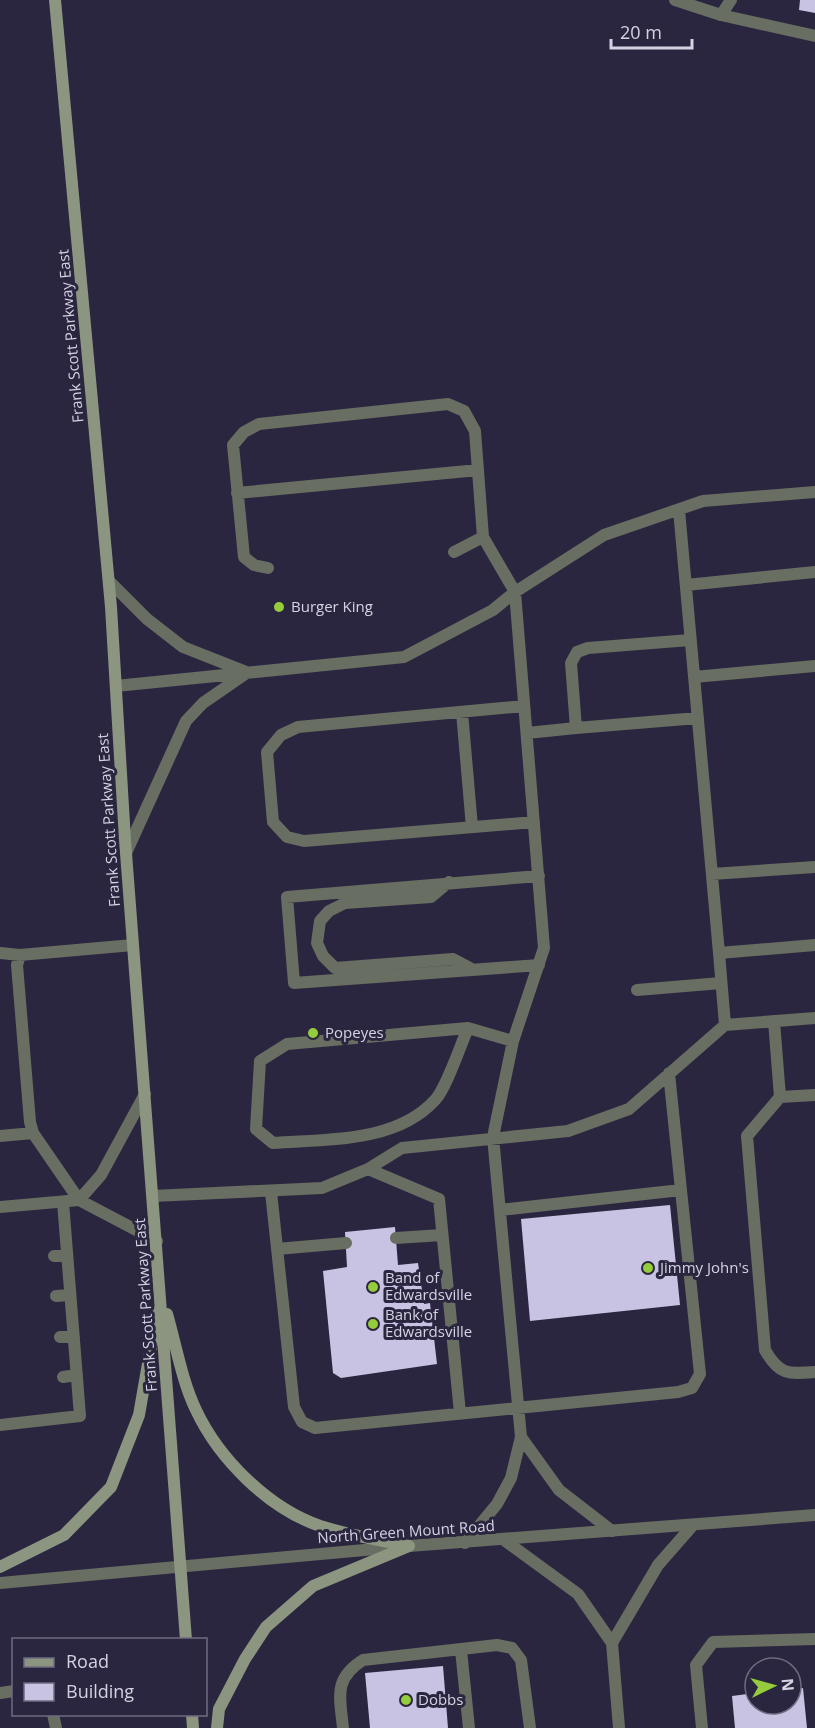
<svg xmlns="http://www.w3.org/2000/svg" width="815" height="1728" font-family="'Open Sans',sans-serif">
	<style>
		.building { fill: #c8c2e3 }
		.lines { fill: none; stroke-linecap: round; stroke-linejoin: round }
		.service { stroke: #686e62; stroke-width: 12 }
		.minor { stroke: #686e62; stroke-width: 12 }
		.tertiary { stroke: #686e62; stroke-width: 12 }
		.secondary { stroke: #8b9580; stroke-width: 12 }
		.poi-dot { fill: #94cc3c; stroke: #2b263f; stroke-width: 2 }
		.labels { text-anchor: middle; stroke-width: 6; stroke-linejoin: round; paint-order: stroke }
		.street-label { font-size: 15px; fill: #d5d2e3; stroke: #2b263f }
		.poi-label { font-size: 15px; fill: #d5d2e3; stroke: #2b263f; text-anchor: start }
	</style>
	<rect width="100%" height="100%" fill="#2b263f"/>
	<path class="building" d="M800,0H815V13L799,10Z
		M670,1205L680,1305L530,1321L521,1219Z
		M395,1227L398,1265L418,1263L424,1304L430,1303L437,1364L341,1378L333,1373L323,1271L347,1267L345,1232Z
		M443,1666L448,1728H370L365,1673Z
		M803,1688L807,1728H735L732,1696L755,1693V1704H791V1690Z"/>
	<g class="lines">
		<path class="service" d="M721,15L731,0
			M237,493L478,470
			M679,510L719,953
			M454,552L483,537
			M268,568L254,565L244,557L233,445L244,432L259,424L448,404L464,411L475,431L483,537L515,592L544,948L513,1041L493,1137L521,1437L511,1478L497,1504L465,1543
			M109,581L147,619L183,647L244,671
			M686,585L815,572
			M694,677L815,666
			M116,686L404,657L493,610L515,592L604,535L703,501L815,492
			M524,706L298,727L281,735L267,752L273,822L287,837L304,841L534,822
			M462,712L472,827
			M576,728L698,718
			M527,733L576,728L571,663L577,652L588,648L690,640
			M126,853L186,721L203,703L245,674
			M712,874L815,867
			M539,876L287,897L294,983L539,965
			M449,882L431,897L345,903L329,911L320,921L317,943L323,956L335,968L453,959L470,968
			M0,953L20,955L133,945
			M20,955L17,965L30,1122L33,1133L79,1200L157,1241
			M637,990L721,983
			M774,1021L780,1097
			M725,1025L719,953L815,945
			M468,1028C461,1044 446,1089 435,1100C396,1143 327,1139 273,1143L256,1129L260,1061L287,1044L468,1028L513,1041
			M669,1073L681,1190
			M815,1095L780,1097L747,1136L765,1350C779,1375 788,1374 815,1372
			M0,1136L33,1133
			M368,1169L439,1199L460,1413
			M271,1192L294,1407L302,1422L315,1428L678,1392L692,1388L700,1374L681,1190L500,1210
			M153,1196L322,1188L368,1169L402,1148L568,1131L629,1109L725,1025L815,1018
			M0,1207L79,1200L101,1175L145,1094
			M396,1238L442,1235
			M277,1249L346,1243
			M54,1256H67
			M56,1296L70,1295
			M60,1337H74
			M63,1377L77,1375
			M0,1425L80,1416L63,1202
			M521,1437L559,1490L612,1531
			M461,1650L469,1728
			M0,1693L14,1691
			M53,1714L56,1728
			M343,1728C340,1697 333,1679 363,1660L497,1645L512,1648L521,1660L530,1728
			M702,1728L696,1665L713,1642L815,1639"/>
		<path class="minor" d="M675,0L721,15L815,36
			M504,1540L578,1594L612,1643L619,1728
			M612,1643L658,1565L693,1525"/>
		<path class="tertiary" d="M0,1583L409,1546L815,1515"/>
		<path class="secondary" d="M55,0L111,607L125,840L186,1640
			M167,1314C176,1345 182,1381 196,1410C219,1459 268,1508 320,1526C348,1535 379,1540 409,1546
			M0,1567L64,1535L111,1487L139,1415L157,1312
			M192,1714L193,1728
			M217,1728L219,1709L245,1659L266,1627L313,1586L409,1546"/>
	</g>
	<g class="poi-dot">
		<circle cx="279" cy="607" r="6"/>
		<circle cx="313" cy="1033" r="6"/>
		<circle cx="648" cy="1268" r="6"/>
		<circle cx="373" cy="1287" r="6"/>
		<circle cx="373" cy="1324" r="6"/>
		<circle cx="406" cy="1700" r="6"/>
	</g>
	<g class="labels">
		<g class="street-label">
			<text transform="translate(71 336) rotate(-95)" y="5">Frank Scott Parkway East</text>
			<text transform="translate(109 820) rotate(-94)" y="5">Frank Scott Parkway East</text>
			<text transform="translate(146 1305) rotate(-94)" y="5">Frank Scott Parkway East</text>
			<text transform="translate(406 1532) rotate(-4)" y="5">North Green Mount Road</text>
		</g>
		<g class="poi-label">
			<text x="291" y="612">Burger King</text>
			<text x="325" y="1038">Popeyes</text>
			<text x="660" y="1273">Jimmy John's</text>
			<text x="385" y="1283">Band of<tspan x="385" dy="17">Edwardsville</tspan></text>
			<text x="385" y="1320">Bank of<tspan x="385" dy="17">Edwardsville</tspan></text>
			<text x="418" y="1705">Dobbs</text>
		</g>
	</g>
	<rect x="12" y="1638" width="195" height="78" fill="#2b263f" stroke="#6f6b81" stroke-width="1.5"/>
	<rect x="24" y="1658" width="30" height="9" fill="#8b9580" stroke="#6f6b81" stroke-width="1.5"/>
	<text x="66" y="1668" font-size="18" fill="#d5d2e3">Road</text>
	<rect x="24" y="1683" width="30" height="18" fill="#c8c2e3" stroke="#6f6b81" stroke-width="1.5"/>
	<text x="66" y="1698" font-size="18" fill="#d5d2e3">Building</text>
	<g transform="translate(773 1686) rotate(85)"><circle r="28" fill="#2b263f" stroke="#6f6b81" stroke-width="1.5"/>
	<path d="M0-4.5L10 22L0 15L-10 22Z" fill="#94cc3c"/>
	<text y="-9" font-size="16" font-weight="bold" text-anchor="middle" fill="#d5d2e3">N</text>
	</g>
	<path d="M611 39v9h81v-9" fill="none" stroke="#d5d2e3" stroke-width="3"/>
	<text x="620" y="39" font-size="18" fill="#d5d2e3" stroke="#2b263f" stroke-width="4.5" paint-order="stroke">20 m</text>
</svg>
